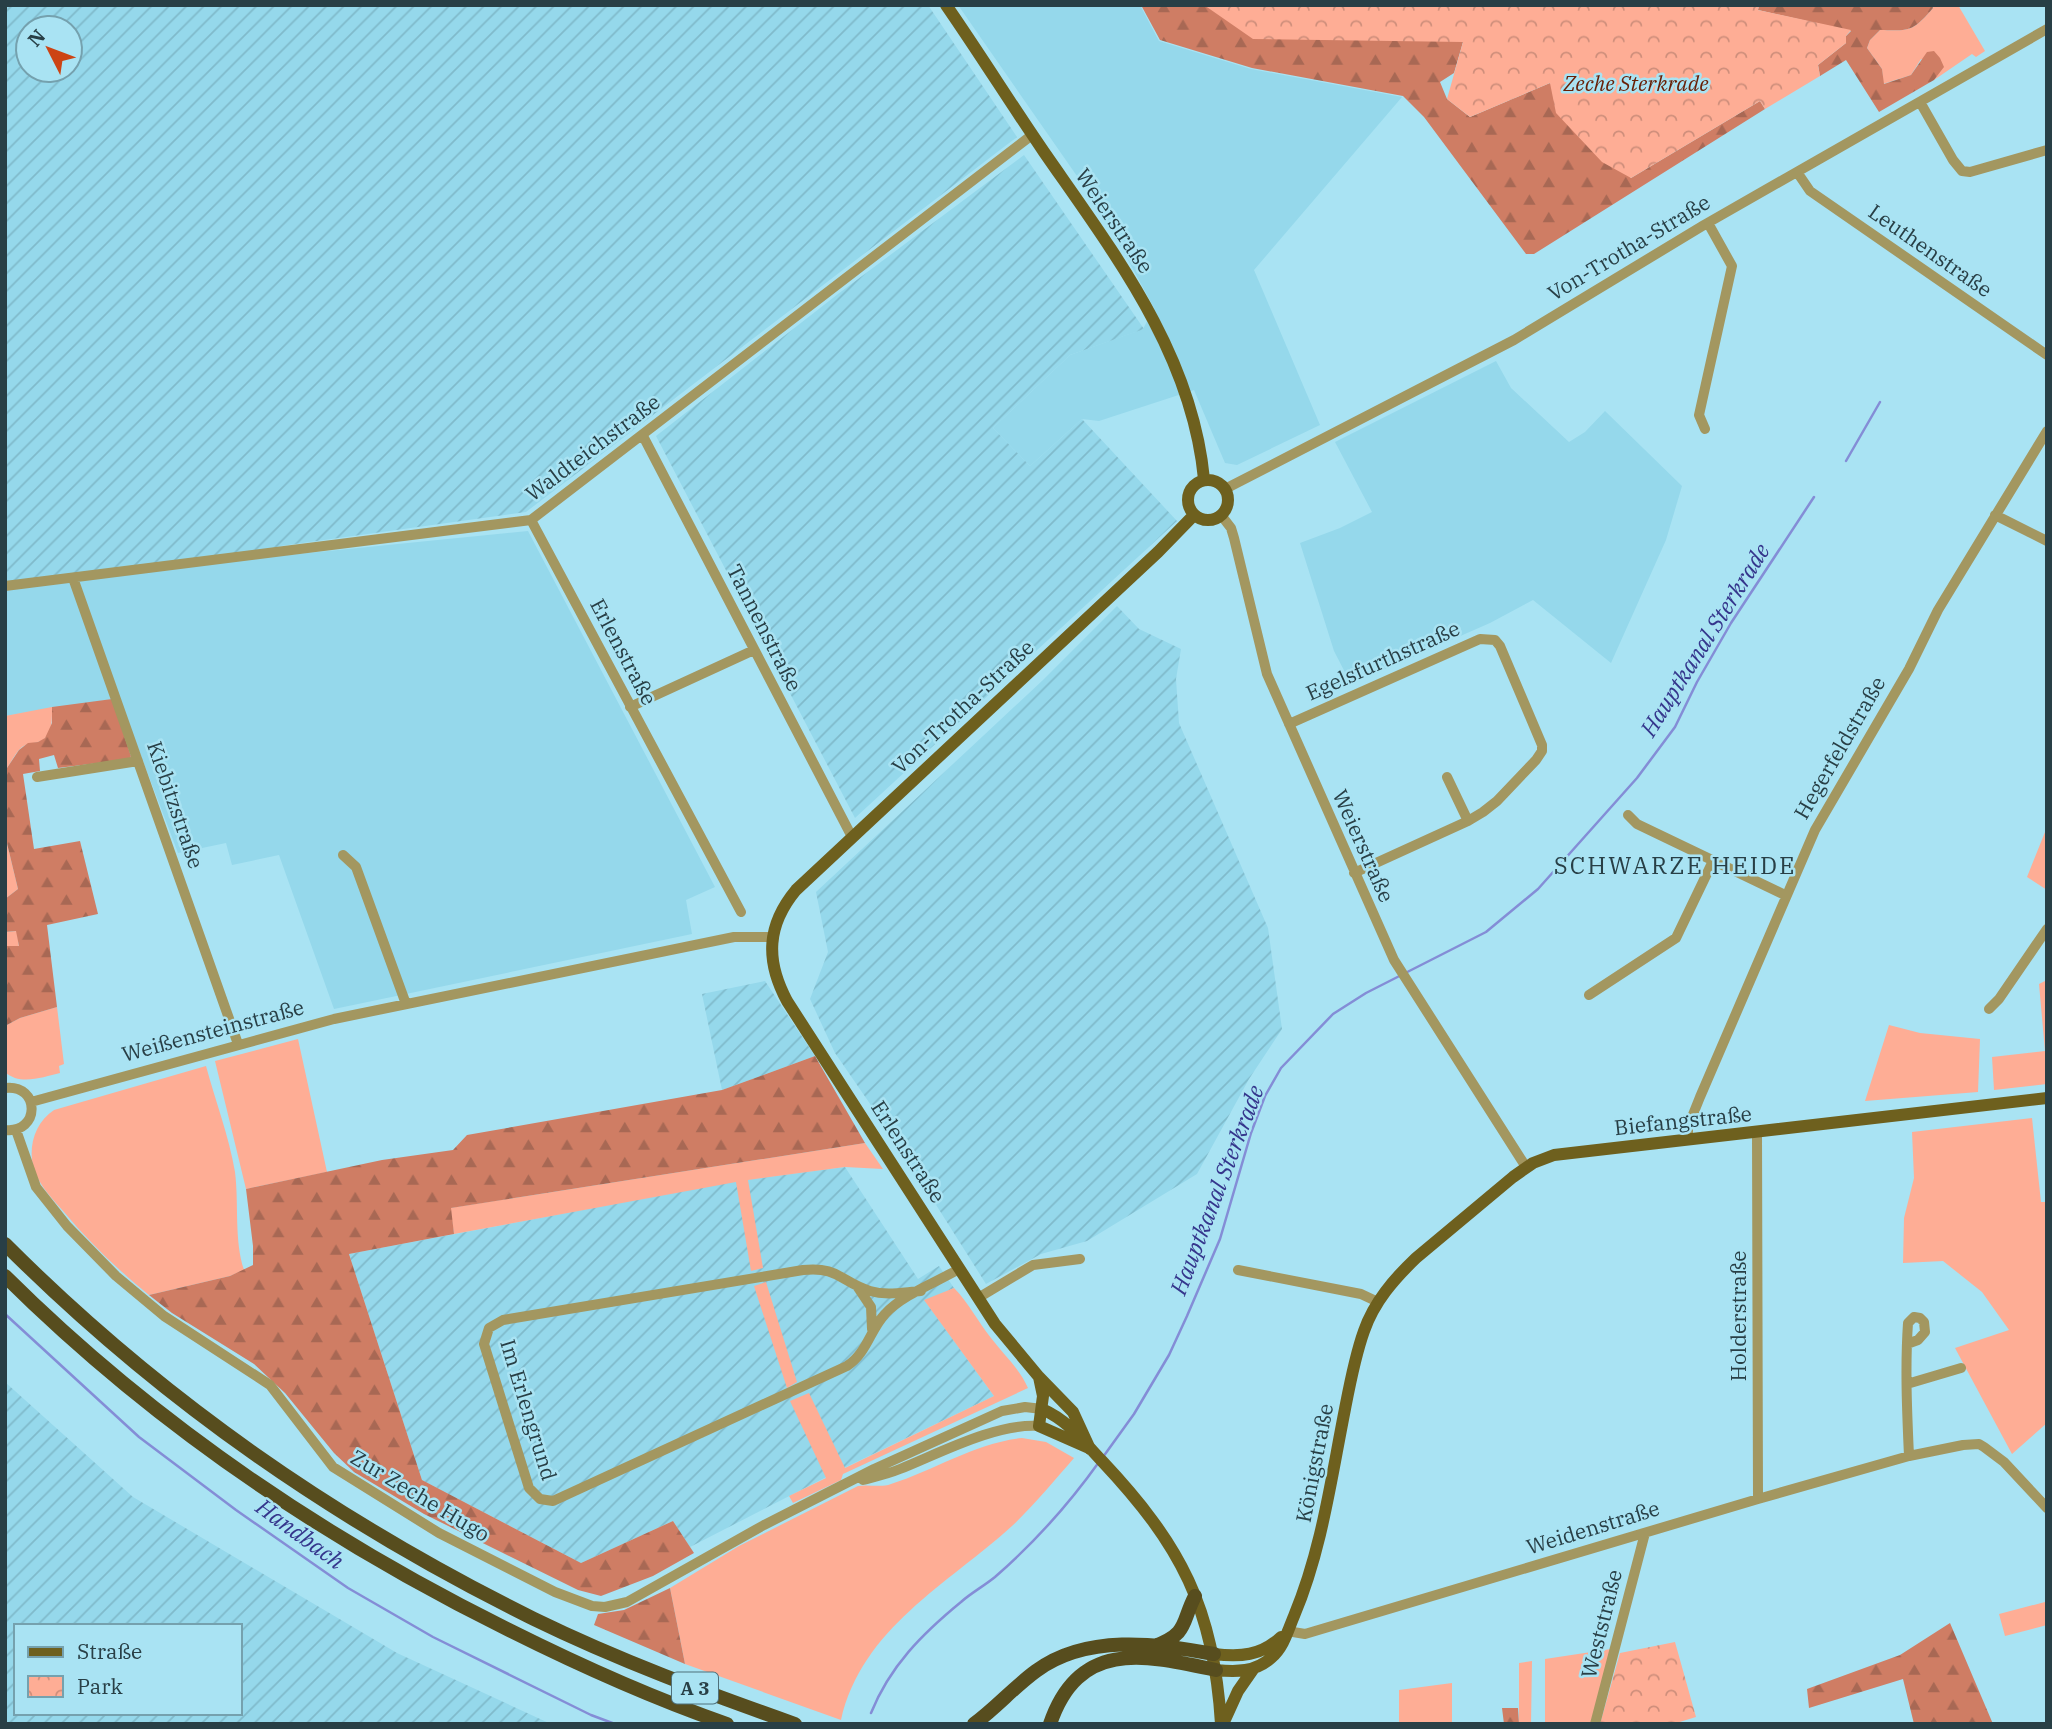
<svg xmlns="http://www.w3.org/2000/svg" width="2052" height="1729" font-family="'IBM Plex Serif',serif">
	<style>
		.built { fill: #95d8eb }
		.industrial { fill: url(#industrial-furrows); fill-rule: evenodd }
		.grass { fill: #fead95 }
		.forest { fill: url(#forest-firs) }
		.park { fill: url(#park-crowns) }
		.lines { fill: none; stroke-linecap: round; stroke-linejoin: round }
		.stream { stroke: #848dd6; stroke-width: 2.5 }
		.minor { stroke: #a39760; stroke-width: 10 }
		.major { stroke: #6e601e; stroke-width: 12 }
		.highway { stroke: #574d1e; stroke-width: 14 }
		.labels { text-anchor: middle; stroke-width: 5; stroke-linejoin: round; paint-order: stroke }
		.shield { fill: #a9e3f3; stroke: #4f707a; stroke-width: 2 }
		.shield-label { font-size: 19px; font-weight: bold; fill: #283f46 }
		.park-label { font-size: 21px; font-style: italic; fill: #681e05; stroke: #a9e3f3 }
		.street-label { font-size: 21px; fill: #283f46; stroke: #a9e3f3 }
		.water-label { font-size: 23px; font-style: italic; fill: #35368c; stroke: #a9e3f3 }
		.quarter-label { font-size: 24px; letter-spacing: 2px; fill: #283f46; stroke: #a9e3f3 }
	</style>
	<defs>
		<pattern id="industrial-furrows" width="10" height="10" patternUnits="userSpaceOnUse" patternTransform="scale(1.75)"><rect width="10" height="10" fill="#95d8eb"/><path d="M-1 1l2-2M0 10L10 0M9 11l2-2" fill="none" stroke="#80bacb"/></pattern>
		<pattern id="forest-firs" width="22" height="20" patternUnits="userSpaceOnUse" patternTransform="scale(1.75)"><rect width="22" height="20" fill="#cf7d64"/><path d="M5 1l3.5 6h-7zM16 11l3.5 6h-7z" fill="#a86854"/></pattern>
		<pattern id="park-crowns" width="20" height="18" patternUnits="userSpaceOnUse" patternTransform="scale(1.75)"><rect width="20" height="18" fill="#fead95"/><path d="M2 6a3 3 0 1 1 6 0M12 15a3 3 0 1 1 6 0" fill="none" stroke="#ce8e7b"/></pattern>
	</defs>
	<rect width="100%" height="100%" fill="#a9e3f3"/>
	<path class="built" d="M958,5H1140L1159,41L1251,69L1402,97L1254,270L1320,425L1237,465L1225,463L1194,390L1099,421L1082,419L1030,466L993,428L1070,355L1143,329L1154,308L1102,212Z
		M1496,361L1511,388L1569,442L1585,432L1605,411L1682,486L1666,540L1611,663L1533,600L1490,623L1351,684L1334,651L1300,543L1340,528L1372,512L1335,442Z
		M528,531L715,887L686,900L692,934L334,1009L279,855L232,865L226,843L178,853L119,698L5,716V589L268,557Z"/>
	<path class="industrial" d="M5,5H928L1017,137L526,512L281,546L268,557L5,589ZM28,28H70V70H28Z
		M1024,155L1144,329L1070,355L993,428L1030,466L1082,419L1177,521L855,818L656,436L838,294Z
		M1117,606L1139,629L1181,649L1176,679L1179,723L1268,928L1282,1029L1249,1079L1197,1174L1087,1241L1041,1254L986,1284L897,1143L835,1053L810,999L828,952L816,892L1043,680Z
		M765,981L815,1056L722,1090L702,994Z
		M845,1167L918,1279L939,1266L954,1288L925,1301L994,1396L844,1468L690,1547L673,1521L581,1563L422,1480L349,1254L736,1181Z
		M5,1382L133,1497L397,1653L551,1724H5ZM16,1626H240V1713H16Z"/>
	<path class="grass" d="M1932,5H1958L1985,51L1976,57L1972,54L1934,80L1943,67L1921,59L1911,75L1883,84L1882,69L1867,48L1870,40L1880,30C1911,31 1913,31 1933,8Z
		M52,707C52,720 53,738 38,742C31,744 28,743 22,747C15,753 11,763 5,771V716Z
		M2047,827V890L2027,877Z
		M5,835L18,889L5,899Z
		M17,931L19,947L5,946V932Z
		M2047,980V1084L1994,1090L1992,1057L2045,1051L2039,984Z
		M57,1007L64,1064L59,1066L60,1073C43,1077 20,1086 5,1072V1026L20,1018Z
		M1889,1025L1920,1033L1980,1039L1978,1092L1865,1101Z
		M298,1039L327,1172L246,1189L215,1061Z
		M206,1066C215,1100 229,1136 235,1172C239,1204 234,1240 244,1270L230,1276L149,1295C118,1270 89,1242 64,1212C54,1201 44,1190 37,1177C26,1155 32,1124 54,1110Z
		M2032,1118L2041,1202H2047V1423L2012,1454L1955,1348L2009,1330L1982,1292L1943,1261L1903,1263L1904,1218L1914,1178L1912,1132Z
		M865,1143L883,1169L845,1167L748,1180L763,1268L751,1271L736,1182L454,1234L450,1208Z
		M766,1282L797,1382L787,1388L754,1286Z
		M954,1288C969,1303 978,1322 991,1338C1003,1354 1020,1369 1028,1388L843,1474L841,1480L793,1503L789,1496L826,1478L790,1401L809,1393L845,1468L994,1396L924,1300Z
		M1022,1438L1046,1442L1074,1458C1054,1481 1034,1505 1012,1526C947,1585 862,1628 841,1720L685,1664L670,1588L739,1546L858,1486C869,1484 881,1488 891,1484C935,1470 975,1443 1022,1438Z
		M2045,1602L2047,1625L2005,1636L1999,1614Z
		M1611,1649L1591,1724H1545V1659Z
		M1532,1661L1531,1724H1519V1663Z
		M1452,1683V1724H1399V1690Z"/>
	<path class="forest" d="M1141,5H1424L1463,42L1454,73L1440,82L1447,99L1470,117L1550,83L1631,178L1760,101L1765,109L1534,254H1526L1424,117L1403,96L1252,68L1160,40Z
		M1759,5H1932L1933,8C1913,31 1911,31 1880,30L1870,40L1867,48L1882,69L1884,84L1911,75L1927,52L1934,51L1940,58L1944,67L1934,80L1879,112L1846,60L1820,76L1818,65L1846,43V36L1851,31L1758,10Z
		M112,699L131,756L130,759L58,768L54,755L39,759L40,771L23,774L34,849L80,841L98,914L47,925L57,1007L20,1018L5,1026V946H19L16,931L5,932V899L18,889L5,835V771L19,750L28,743L38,742L45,738L52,723V707Z
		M815,1056L865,1143L451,1208L454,1234L349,1254L422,1480L581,1563L673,1521L694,1553L653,1576L601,1596L578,1590L424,1514L354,1472L334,1453L285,1393L254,1364L172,1313L149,1295L230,1276L253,1265V1246L246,1189L382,1160L453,1150L467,1135L722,1090Z
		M670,1588L685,1664L594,1625L598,1614L624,1610Z
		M1950,1623L1993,1724H1914L1903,1679L1809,1708L1807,1689L1900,1655Z
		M1502,1708H1518L1519,1724H1504Z"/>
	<path class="park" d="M1204,5H1759L1758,10L1851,30L1846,36V43L1818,65L1820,76L1765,109L1760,101L1631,178L1602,162L1556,113L1550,83L1470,117L1447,99L1463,42L1253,39Z
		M1675,1642L1696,1717L1673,1724H1600L1620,1653Z"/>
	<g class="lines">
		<path class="stream" d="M1846,461L1880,402
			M5,1314L139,1437L236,1510L348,1588L433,1637L591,1715L615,1724
			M1103,1457L1134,1414L1169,1355L1187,1316L1220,1239L1251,1133L1265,1096L1281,1068L1333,1014L1366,993L1486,932L1538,889L1637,778L1675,727L1697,682L1731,623L1814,497
			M871,1713C890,1666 922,1634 961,1602C971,1593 984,1586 995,1577C1034,1543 1069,1504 1099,1462"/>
		<path class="minor" d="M1920,102L1953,160L1962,171L1970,172L2047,150
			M1797,172L1810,191L2047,355
			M1705,429L1699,415L1732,266L1708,223
			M643,436L852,837
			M1225,489L1514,340L1704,225L2047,29
			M1221,515L1231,528L1234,538L1267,674L1394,960L1526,1167
			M1995,515L2047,541
			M531,520L741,912
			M73,578L238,1044
			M5,586L531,520L1032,135
			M630,707L754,650
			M1289,724L1480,639L1495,640L1500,646L1542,745V751L1536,760L1497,801L1483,812L1468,821L1354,873
			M37,777L138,761
			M1447,777L1468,821
			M1628,815L1637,824L1785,895
			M343,855L356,867L406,1004
			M1589,995L1676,938L1713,861
			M1989,1009L1999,999L2047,929
			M5,1088C41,1084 40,1134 5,1130
			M31,1102L334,1019L734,937H771
			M16,1130L36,1187L67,1226L116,1276L164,1316L270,1385L333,1467L439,1533L555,1592L592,1606L605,1607L627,1602L764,1525L874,1469L1002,1411L1025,1407L1042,1409
			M1757,1133L1758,1499
			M1688,1140V1127L1700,1097L1815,830L1909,669L1938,610L2047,431
			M1238,1270L1361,1294L1378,1302
			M857,1286L871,1307L872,1329
			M921,1291C904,1292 887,1296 870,1291C841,1282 838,1266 803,1270L503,1320L489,1328L484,1344L529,1488L540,1499L553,1501L847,1366C867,1353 870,1330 885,1314C902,1295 937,1282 959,1269
			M978,1298L1033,1265L1080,1259
			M1907,1344L1918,1340L1925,1332L1924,1322L1920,1318L1914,1317L1908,1323C1905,1367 1907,1412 1909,1456
			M1907,1384L1961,1368
			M863,1480C875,1477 888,1474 900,1469C940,1453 996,1423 1039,1426
			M1287,1631L1305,1634L1758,1499L1909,1456L1963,1445L1979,1444L1984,1447L2004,1462L2047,1508
			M1595,1724L1645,1533"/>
		<path class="major" d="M946,5C980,54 1011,104 1044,152C1114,253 1192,353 1204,479
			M1188 500a20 20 0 1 1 40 0a20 20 0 1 1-40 0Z
			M1039,1377L1043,1396L1039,1426L1089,1448
			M1042,1409C1069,1421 1083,1441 1102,1461C1181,1545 1214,1608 1221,1724
			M1090,1449L1073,1412L1039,1377L995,1324L787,1001C765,960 767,925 796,890L1158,552L1194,515
			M1214,1654C1240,1657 1261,1656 1281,1637
			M1216,1670C1237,1672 1255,1672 1271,1658C1284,1647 1288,1630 1294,1616C1322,1549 1331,1479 1345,1409C1350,1383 1355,1356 1364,1331C1374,1302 1394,1279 1416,1258L1513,1177L1533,1163L1554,1155L2047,1098
			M1223,1724L1238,1691L1254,1668"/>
		<path class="highway" d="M5,1244C162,1401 336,1521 534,1619C618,1660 707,1693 795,1724
			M5,1276C152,1422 323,1538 509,1630C579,1665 652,1698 727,1724
			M1155,1646C1189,1633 1181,1623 1195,1596
			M974,1724C996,1708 1014,1687 1036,1671C1086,1634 1156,1643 1214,1654
			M1050,1724C1079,1638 1146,1655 1216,1670"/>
	</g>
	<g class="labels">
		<rect class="shield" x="672" y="1672.5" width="46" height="31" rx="5"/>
		<g class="shield-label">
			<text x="695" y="1695">A 3</text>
		</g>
		<g class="park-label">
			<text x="1636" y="91">Zeche Sterkrade</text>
		</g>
		<g class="street-label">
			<text transform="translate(1114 221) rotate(56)" y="7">Weierstraße</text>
			<text transform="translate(1629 248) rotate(-31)" y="7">Von-Trotha-Straße</text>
			<text transform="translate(1930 251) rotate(35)" y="7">Leuthenstraße</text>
			<text transform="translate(593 448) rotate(-37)" y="7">Waldteichstraße</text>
			<text transform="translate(764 628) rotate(63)" y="7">Tannenstraße</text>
			<text transform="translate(623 652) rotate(62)" y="7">Erlenstraße</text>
			<text transform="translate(1383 661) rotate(-24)" y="7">Egelsfurthstraße</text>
			<text transform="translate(963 707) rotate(-43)" y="7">Von-Trotha-Straße</text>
			<text transform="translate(1840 748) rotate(-60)" y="7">Hegerfeldstraße</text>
			<text transform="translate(175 805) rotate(71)" y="7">Kiebitzstraße</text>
			<text transform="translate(1363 846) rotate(66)" y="7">Weierstraße</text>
			<text transform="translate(213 1031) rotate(-15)" y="7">Weißensteinstraße</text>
			<text transform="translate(1683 1121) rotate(-6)" y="7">Biefangstraße</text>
			<text transform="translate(908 1152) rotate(57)" y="7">Erlenstraße</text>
			<text transform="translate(1739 1316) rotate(-90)" y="7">Holderstraße</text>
			<text transform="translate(528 1410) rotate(73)" y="7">Im Erlengrund</text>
			<text transform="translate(1315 1463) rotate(-79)" y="7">Königstraße</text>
			<text transform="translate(420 1496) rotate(31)" y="7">Zur Zeche Hugo</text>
			<text transform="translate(1593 1528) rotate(-17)" y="7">Weidenstraße</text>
			<text transform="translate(1602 1624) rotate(-76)" y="7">Weststraße</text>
		</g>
		<g class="water-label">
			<text transform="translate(1705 640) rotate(-58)" y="8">Hauptkanal Sterkrade</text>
			<text transform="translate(1217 1190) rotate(-69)" y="8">Hauptkanal Sterkrade</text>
			<text transform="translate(300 1534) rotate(36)" y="8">Handbach</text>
		</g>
		<g class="quarter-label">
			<text x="1675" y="874">SCHWARZE HEIDE</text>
		</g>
	</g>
	<rect width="2052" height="1729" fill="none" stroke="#283f46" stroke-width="14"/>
	<rect x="14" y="1624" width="228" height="91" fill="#a9e3f3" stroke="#75a1ae" stroke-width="2"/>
	<rect x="28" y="1647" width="35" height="10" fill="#6e601e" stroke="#75a1ae" stroke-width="2"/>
	<text x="77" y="1659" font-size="21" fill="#283f46">Straße</text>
	<rect x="28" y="1676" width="35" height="21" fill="url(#park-crowns)" stroke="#75a1ae" stroke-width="2"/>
	<text x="77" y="1694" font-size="21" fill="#283f46">Park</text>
	<g transform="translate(49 49) rotate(312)"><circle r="33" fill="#a9e3f3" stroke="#75a1ae" stroke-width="2"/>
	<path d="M0-5L12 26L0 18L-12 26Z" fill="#cc4414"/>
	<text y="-10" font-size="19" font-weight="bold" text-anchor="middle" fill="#283f46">N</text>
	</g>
</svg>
